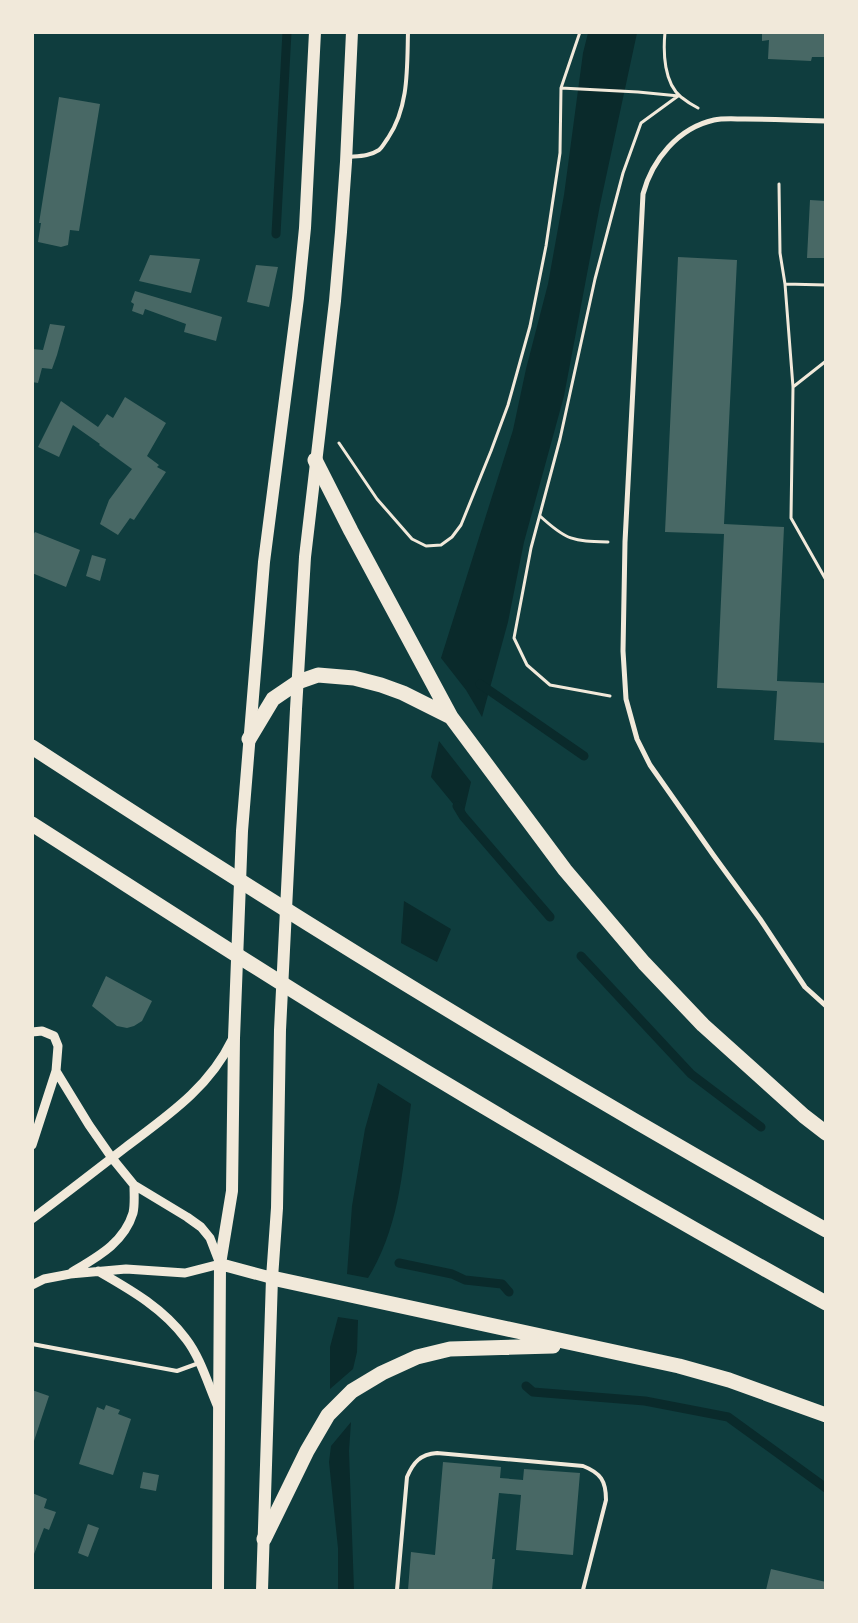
<svg xmlns="http://www.w3.org/2000/svg" width="858" height="1623" font-family="Cabin,sans-serif">
	<style>
		.water { fill: #0a2a2b }
		.lines { fill: none; stroke-linecap: round; stroke-linejoin: round }
		.stream { stroke: #0a2a2b; stroke-width: 9 }
		.building { fill: #486865 }
		.path { stroke: #f1e9da; stroke-width: 3 }
		.service { stroke: #f1e9da; stroke-width: 4 }
		.minor { stroke: #f1e9da; stroke-width: 5 }
		.tertiary { stroke: #f1e9da; stroke-width: 9 }
		.primary { stroke: #f1e9da; stroke-width: 12 }
		.motorway { stroke: #f1e9da; stroke-width: 15 }
	</style>
	<rect width="100%" height="100%" fill="#0f3d3e"/>
	<path class="water" d="M588,33H637L600,205L564,396L524,542L508,622L482,717L466,690L441,658L513,430L526,369L548,284L564,195L583,53Z
		M439,741L471,782L463,816L431,777Z
		M404,901L451,929L437,962L401,943Z
		M378,1083L411,1104C403,1164 401,1225 368,1278L347,1274L352,1206L365,1129Z
		M338,1317L358,1320L357,1352L353,1369L330,1389V1347Z
		M351,1422L349,1451L354,1590H338V1548L329,1462L331,1446Z"/>
	<g class="lines">
		<path class="stream" d="M276,234L287,32
			M480,684L584,756
			M457,806L463,816L550,917
			M581,956L691,1074L761,1127
			M399,1263L452,1274L465,1280L502,1284L509,1292
			M526,1386L533,1392L645,1401L728,1417L826,1488"/>
	</g>
	<path class="building" d="M762,32H826V57H812L811,61L768,59L769,40L762,41Z
		M59,97L100,104L79,231L70,230L68,245L61,247L38,242L41,223H39Z
		M810,200L826,201V258H807Z
		M150,255L200,259L191,293L139,281Z
		M678,257L737,260L724,524L784,527L777,681L826,683V743L774,740L777,691L717,688L724,534L665,532Z
		M256,265L278,267L269,307L247,302Z
		M135,291L222,317L216,341L184,332L186,324L145,309L143,315L132,311L134,304L131,302Z
		M50,324L65,326L57,355L52,369L42,368L38,383L32,382V349L43,350Z
		M125,397L166,423L147,456L159,465L157,467L166,472L134,520L130,518L118,535L100,524L109,500L132,469L99,445L100,444L73,425L59,457L38,447L61,401L98,427L107,414L113,418Z
		M35,532L80,550L66,587L32,573V537Z
		M92,555L106,559L100,581L86,576Z
		M106,976L152,1001L142,1021L134,1026L127,1028L117,1026L92,1006Z
		M32,1390L49,1396L33,1444H32Z
		M106,1405L120,1410L118,1414L131,1419L113,1475L79,1464L97,1407L104,1410Z
		M443,1462L501,1467L500,1478L523,1480L524,1469L580,1473L573,1555L516,1550L521,1495L499,1493L492,1559H495L492,1590H408L411,1552L435,1555Z
		M143,1472L159,1475L156,1491L140,1488Z
		M32,1493L47,1499L44,1508L56,1512L49,1530L44,1528L34,1554H32Z
		M88,1524L99,1528L88,1557L78,1553Z
		M771,1569L826,1582V1590H766Z"/>
	<g class="lines">
		<path class="path" d="M665,32C663,53 664,83 681,97C686,101 692,105 698,108
			M561,88L580,32
			M779,184L780,253L785,284L793,387L791,518L826,580
			M785,284L826,285
			M793,387L826,361
			M339,443L377,499L412,539L426,546L441,545L452,537L461,525L491,451L508,405L530,326L546,246L560,153L561,88L638,92L679,96
			M540,516C567,541 573,541 608,542
			M610,696L550,685L527,665L514,638L531,548L560,439L595,279L623,173L641,123L678,96"/>
		<path class="service" d="M349,157C359,156 370,156 379,150C382,148 385,142 388,138C409,107 407,68 408,32
			M32,1344L177,1371L199,1363
			M397,1590L407,1477C413,1463 420,1454 437,1453L583,1466C601,1473 606,1481 606,1500L583,1590"/>
		<path class="minor" d="M826,121C799,120 772,119 745,119C735,119 723,118 714,120C678,128 652,160 643,194L625,542L623,651L626,699L637,739L650,765L714,856L760,919L805,987L826,1006"/>
		<path class="tertiary" d="M32,1032L42,1031L54,1036L58,1046L56,1071L32,1145
			M32,1219C64,1195 95,1171 126,1147C167,1116 209,1088 232,1040
			M98,1271C131,1290 163,1308 186,1339C200,1357 208,1384 217,1405
			M72,1272C97,1257 124,1243 133,1213C135,1205 134,1194 134,1185
			M32,1285L44,1279L70,1274L126,1269L185,1273L220,1264L210,1238L201,1227L187,1217L134,1185L112,1158L89,1125L56,1071"/>
		<path class="primary" d="M220,1264L272,1278
			M218,1590L220,1264L232,1191L234,1038L242,831L264,562L298,298L305,228L315,32
			M262,1590L272,1278L277,1208L280,1030L296,709L305,557L335,301L341,232L346,162L352,32"/>
		<path class="motorway" d="M315,460L351,531L451,717L565,870L644,963L703,1025L804,1116L826,1133
			M249,739L273,699L298,682L318,675L354,678L381,685L403,693L451,717
			M32,747C292,917 555,1079 826,1230
			M32,824C134,889 236,956 339,1019C499,1117 661,1212 826,1303
			M272,1278L679,1366L729,1380L826,1415
			M264,1539L307,1451L328,1415L352,1391L382,1373L417,1357L450,1349L553,1346"/>
	</g>
	<rect width="858" height="1623" fill="none" stroke="#f1e9da" stroke-width="68"/>
</svg>
